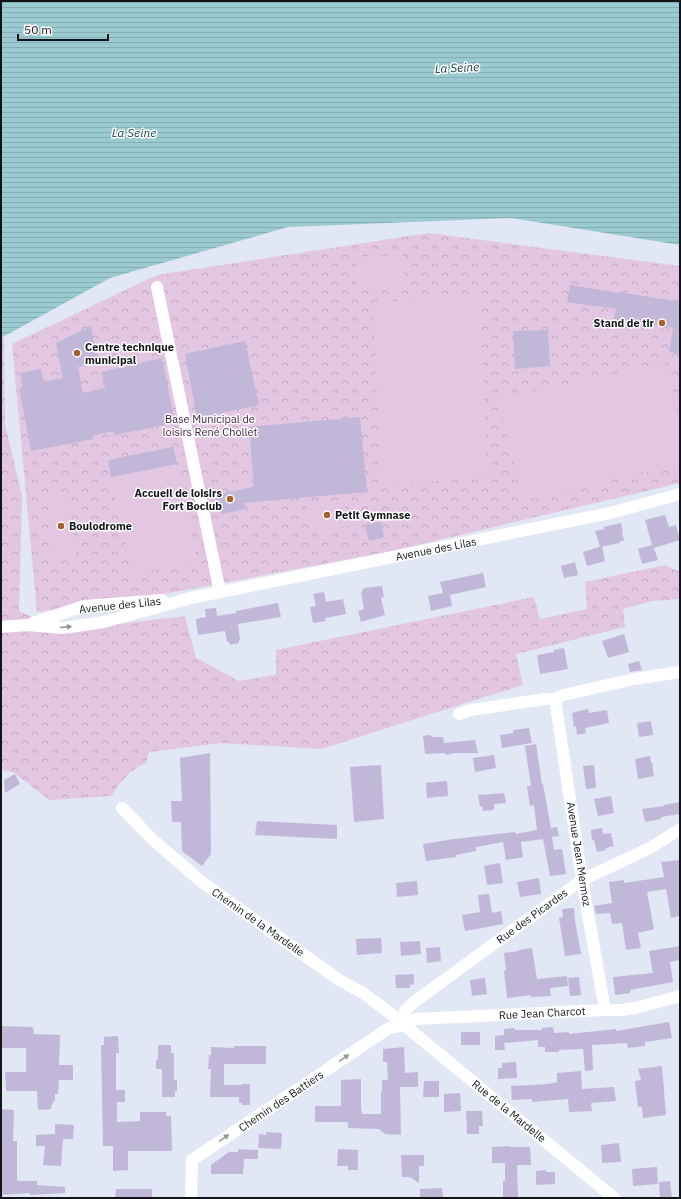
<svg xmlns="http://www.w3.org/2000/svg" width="681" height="1199" font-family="'IBM Plex Sans',sans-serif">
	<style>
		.forest { fill: url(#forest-crowns) }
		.pitch { fill: #e3c6e1 }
		.water { fill: url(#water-rules) }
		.building { fill: #c1b7d9 }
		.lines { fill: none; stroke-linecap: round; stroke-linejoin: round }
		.minor { stroke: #fff; stroke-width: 12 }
		.oneway { fill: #949597 }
		.poi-dot { fill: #a3632c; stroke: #fff; stroke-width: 1.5 }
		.labels { text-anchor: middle; stroke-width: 3; stroke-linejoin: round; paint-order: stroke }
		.poi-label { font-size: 11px; font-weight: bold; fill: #121418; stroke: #fff; text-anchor: start }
		.park-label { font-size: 11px; fill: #462145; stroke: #fff }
		.street-label { font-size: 11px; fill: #121418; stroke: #fff }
		.water-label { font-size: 12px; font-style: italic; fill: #1a444a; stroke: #fff }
	</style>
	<defs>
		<pattern id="forest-crowns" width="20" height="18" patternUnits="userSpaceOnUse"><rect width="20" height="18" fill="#e3c6e1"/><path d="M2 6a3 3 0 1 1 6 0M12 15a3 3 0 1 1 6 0" fill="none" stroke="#c2a9c0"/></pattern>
		<pattern id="water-rules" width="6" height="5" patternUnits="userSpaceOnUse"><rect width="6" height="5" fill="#9ccad1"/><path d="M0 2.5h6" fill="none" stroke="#85adb3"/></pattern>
	</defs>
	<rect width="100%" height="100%" fill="#e1e7f4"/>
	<path class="forest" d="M429,233L680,266V483L392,551L170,593L37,612L12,344L157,275Z
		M4,337L5,424L22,496L19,611L61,631L185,616L196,658L239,681L276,675V650L534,597L540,619L587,609L585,582L665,565L680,572V599L652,601L623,609L625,627L516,654L523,685L321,749L221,743L149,752L146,763C129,770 122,781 111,796L49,800L13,772L1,770V338Z"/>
	<path class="pitch" d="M403,255L404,287L357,289L356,257Z
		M480,297L488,479L381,483L373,302Z
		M666,363L680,421V464L523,501L498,399Z
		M177,464L197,561L132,575L111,477Z
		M67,492L77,556L51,560L48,496Z
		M343,499L349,526L312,533L306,506Z"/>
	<path class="water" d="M1,1H680V245L511,218L288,227L110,278L1,338Z"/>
	<path class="building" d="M570,285L619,293V292L680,302V354L669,352L673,328L614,318L616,309L567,302Z
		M91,326L98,363L78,367L83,393L105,388L102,372L162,358L175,423L114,435L113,431L92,436L93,439L31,451L19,388L23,387L20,373L41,369L44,382L63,378L56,343Z
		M548,330L550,366L515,369L513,331Z
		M245,341L259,405L197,418L185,354Z
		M360,417L367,492L244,503L246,509L221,514L219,503H217L215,495L254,487L249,427Z
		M173,447L177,464L111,477L108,460Z
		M665,515L669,527L676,525L680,540L654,548L658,560L642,564L638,549L652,545L645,520Z
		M381,522L384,537L369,541L365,525Z
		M621,523L623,533H622L624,541H620V543L600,547L595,531L604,529V527Z
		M602,546L605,561L587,566L583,552Z
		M575,562L578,575L564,578L561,566Z
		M483,573L486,587L450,595L452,606L431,611L428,596L443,593L440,582Z
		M382,586L384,597L381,598L385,615L361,622L358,611L364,609L361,593L364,588Z
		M324,592L326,602L343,599L346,614L325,618L326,621L313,623L310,607L316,606L313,594Z
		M278,603L281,617L238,624L240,640H239V643L230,645L229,642H227L225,631L198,635L196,619L206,617L205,609L216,608L217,616L236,613V611Z
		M624,634L629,652L608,658L602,641Z
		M564,648L568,669L540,674L537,655L554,652V650Z
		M639,661L642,670L630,672L628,664Z
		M588,709L589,713L607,710L609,723L585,728L586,733L577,735L576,726L574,727L572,713Z
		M651,721L653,735L639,737L637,723Z
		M529,728L532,743L502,748L500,735L513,733V730Z
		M430,735L433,737H443L444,743L475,740L478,753H455L446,755L445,753L425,754L423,736Z
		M536,744L542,784H543L551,828L557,827L559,836L552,837L554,850L562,849L566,874L550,876L543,839L521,842L523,857L506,860L503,842L476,847V851L456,855V857L426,861L423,844L454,839L515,832L516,834L537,830L534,805L530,806L527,786H531L525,746Z
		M210,753L211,854L202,866L182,851L181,822H172L171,801H182L180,758Z
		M494,755L496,768L475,772L473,758Z
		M650,756L651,762H652L654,776L638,779L635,759Z
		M381,765L384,819L354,822L350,767L363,766Z
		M594,765L596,788L586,789L583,766Z
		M15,774L20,784L5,793L4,780Z
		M447,781L448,796L427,798L426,783Z
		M504,793L506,803L494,804V810L483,811L482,806H480L478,795Z
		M611,796L614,813L598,816L594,799Z
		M680,802V814L661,817V819L645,822L642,809L664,806V805Z
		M257,821L337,825V839L255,835Z
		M602,828L603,834L611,833L614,846L606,848V850L597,852L594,840H592L591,830Z
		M680,860V916L671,918L666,889L647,892L654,929L638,933L641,948L626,950L622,923L612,924L610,913L596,914L594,906L612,903L609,882L624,880V883L664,877L661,862Z
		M500,863L503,883L487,885L484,866Z
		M539,878L541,894L520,897L517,882Z
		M417,881L418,895L397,897L396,883Z
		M489,894L492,913L501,911L503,924L465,931L462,915L480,912L478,895Z
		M574,908L575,921L581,954L565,956L559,918L563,917L562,909Z
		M381,938L382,953L357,955L356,939Z
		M420,941L421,954L401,956L400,942Z
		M680,946V960L670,962L673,982L630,990V993L615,995L613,977L653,973L649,951Z
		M440,947L441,961L427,963L426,948Z
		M532,948L537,979L567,976L568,986L550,988L551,996L531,997V995L507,998L504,971L506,970L504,953L519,951V950Z
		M414,974V984L410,985V988H396L395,975Z
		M579,977L581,995L570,996L568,978Z
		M485,978L487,994L472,996L470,980Z
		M669,1022L672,1038L645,1042V1046L628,1048L627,1043L592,1045L593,1070L585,1071L583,1049L559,1050V1052H545V1047H538V1040L504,1043L505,1050H495V1036L504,1035V1029L514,1028L515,1030H542V1028L553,1027L554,1033L569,1032V1034L616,1029V1031Z
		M1,1026L33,1027L34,1034L60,1035L59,1065H73V1080H59L58,1094H55V1100L52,1104L51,1109L38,1110L37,1091H6L5,1072H26V1048H1Z
		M461,1032H480V1045H461Z
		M118,1036L119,1053H116V1090H125V1102H117V1122L140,1121V1112H166V1116H171L172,1151H128V1170L113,1171V1146H103L101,1045H104V1037Z
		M158,1045H171V1053H174V1080H177V1091H175V1097H162V1069H156V1060L158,1059Z
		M234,1046H266V1064H224V1085H242V1084H250V1105H242V1103H239V1097H210L211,1069H208L209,1055H211V1047L234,1048Z
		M404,1047L405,1073L418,1072V1087H400L401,1135L385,1134L379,1129L348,1128V1122H315V1106H341V1080L361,1079V1111H362V1114H381V1092H382V1080H388L387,1062H383V1049Z
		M516,1062L517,1078L498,1079V1068H502V1063Z
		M662,1066L666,1115L643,1118L642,1107H638L635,1081L641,1080L638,1069Z
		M581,1071L582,1089L614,1087L616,1101L591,1103L592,1111L569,1112L568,1099L532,1102V1099L512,1100L511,1086L548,1084L557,1082V1073Z
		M424,1081H439V1097H423Z
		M460,1093L461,1111L444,1112V1094Z
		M1,1109L14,1110L13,1141H17V1181H37V1185L65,1187V1193L30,1195V1193L1,1195L2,1124H1Z
		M466,1111H482L483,1126H479V1134H467Z
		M55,1124L74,1125L73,1139H63L61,1166L43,1165L45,1146H36V1135L55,1134Z
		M266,1132L282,1133L281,1149L258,1148L259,1134L266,1135Z
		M619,1143L621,1162L602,1163L601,1145Z
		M510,1146V1147H530L531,1165H517L518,1198H503V1181H505V1163H492V1147Z
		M238,1149L258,1150V1159H244L243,1174H211V1165L229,1152H238Z
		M338,1149L358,1150V1170H348V1166H337Z
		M401,1155H424V1166H419V1183L410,1177H402Z
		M657,1167L658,1184L633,1186L632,1169Z
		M546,1170V1172H555V1184L536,1185V1171Z
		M670,1181L672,1198H660L659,1182Z
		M442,1188L443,1197L420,1198V1189Z
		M116,1189H152V1198H115Z"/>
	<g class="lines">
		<path class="minor" d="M157,287L220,592
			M33,623L84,606L162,600
			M1,627L27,625L63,628L104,622L191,598L610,513L680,494
			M555,699L582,880L605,1010
			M459,714L471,710L545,699H555L563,695L634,679L680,672
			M122,808L152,839L203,883L339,980L363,993L386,1010L614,1198
			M404,1025L405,1011L414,1002L582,880L650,848L680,829
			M191,1198L192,1160L389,1028L404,1025L416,1019L605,1010H622L635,1008L680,996"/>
	</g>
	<defs><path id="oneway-solid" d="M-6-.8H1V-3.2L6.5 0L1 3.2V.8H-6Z"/></defs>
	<g class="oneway">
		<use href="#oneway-solid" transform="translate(66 627) rotate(-5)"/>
		<use href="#oneway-solid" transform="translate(344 1058) rotate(-34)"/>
		<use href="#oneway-solid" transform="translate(224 1138) rotate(-34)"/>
	</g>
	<g class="poi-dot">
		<circle cx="662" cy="323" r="4"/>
		<circle cx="77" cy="353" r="4"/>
		<circle cx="230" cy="499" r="4"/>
		<circle cx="327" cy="515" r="4"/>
		<circle cx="61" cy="526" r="4"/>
	</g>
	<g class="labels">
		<g class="poi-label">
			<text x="654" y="327" text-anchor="end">Stand de tir</text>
			<text x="85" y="351">Centre technique<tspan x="85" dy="13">municipal</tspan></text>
			<text x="222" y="497" text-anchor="end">Accueil de loisirs<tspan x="222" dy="13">Fort Boclub</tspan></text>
			<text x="335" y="519">Petit Gymnase</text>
			<text x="69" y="530">Boulodrome</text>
		</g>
		<g class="park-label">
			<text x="210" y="423">Base Municipal de<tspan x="210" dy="13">loisirs René Chollet</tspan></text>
		</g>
		<g class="street-label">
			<text transform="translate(436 549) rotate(-11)" y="4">Avenue des Lilas</text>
			<text transform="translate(120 605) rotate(-6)" y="4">Avenue des Lilas</text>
			<text transform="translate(579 854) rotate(81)" y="4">Avenue Jean Mermoz</text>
			<text transform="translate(532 916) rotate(-36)" y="4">Rue des Picardes</text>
			<text transform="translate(258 922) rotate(35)" y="4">Chemin de la Mardelle</text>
			<text transform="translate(542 1013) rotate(-3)" y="4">Rue Jean Charcot</text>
			<text transform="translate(281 1101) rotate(-34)" y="4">Chemin des Battiers</text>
			<text transform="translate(509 1111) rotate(39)" y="4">Rue de la Mardelle</text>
		</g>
		<g class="water-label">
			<text transform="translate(457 68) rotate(-3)" y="4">La Seine</text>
			<text x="134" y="137">La Seine</text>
		</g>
	</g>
	<rect width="681" height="1199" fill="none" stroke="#121418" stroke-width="4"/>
	<path d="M18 34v6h90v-6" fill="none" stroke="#121418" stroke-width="2"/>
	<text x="24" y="34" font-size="12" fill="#121418" stroke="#ffffff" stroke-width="3" paint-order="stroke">50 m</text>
</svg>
